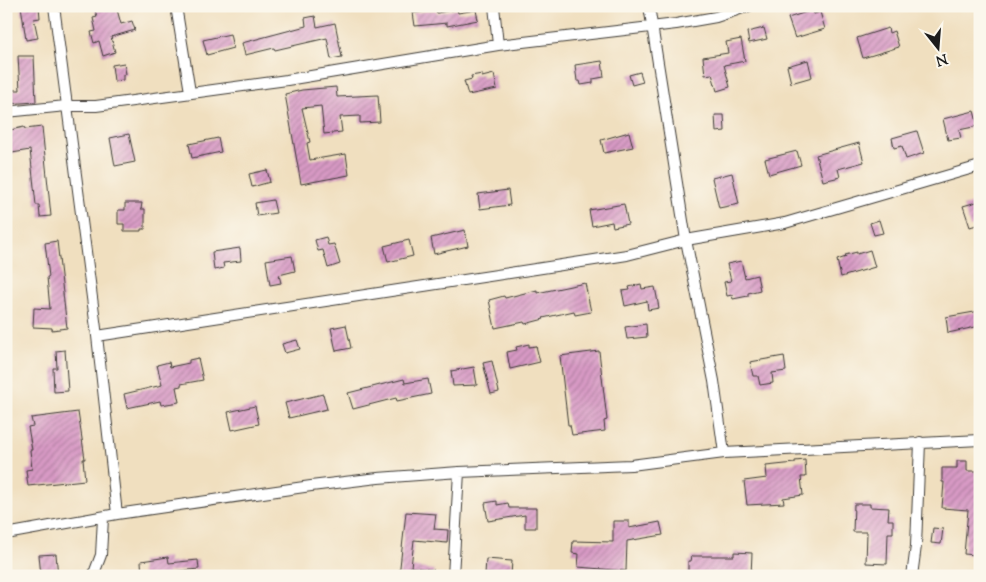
<svg xmlns="http://www.w3.org/2000/svg" width="986" height="582" font-family="'Sorts Mill Goudy',serif">
	<style>
		.building { fill: url(#building-hatch) }
		.lines { fill: none; stroke-linecap: round; stroke-linejoin: round }
		.minor-casing { stroke: #3c3934; stroke-width: 12 }
		.minor { stroke: #fff; stroke-width: 10 }
	</style>
	<defs>
		<pattern id="building-hatch" width="6" height="6" patternUnits="userSpaceOnUse" patternTransform="scale(1.25)"><rect width="6" height="6" fill="#d89ac5"/><path d="M-1 1l2-2M0 6l6-6M5 7l2-2" fill="none" stroke="#ae7d9f"/></pattern>
	</defs>
	<rect width="100%" height="100%" fill="#fbf7ec"/>
	<filter id="ink" filterUnits="userSpaceOnUse"><feTurbulence type="fractalNoise" baseFrequency=".02" numOctaves="2"/><feDisplacementMap in="SourceGraphic" scale="10" xChannelSelector="R" yChannelSelector="G"/><feConvolveMatrix kernelMatrix="1 2 1 2 8 2 1 2 1" color-interpolation-filters="sRGB"/></filter>
	<filter id="wash" filterUnits="userSpaceOnUse"><feTurbulence type="fractalNoise" baseFrequency=".0096" numOctaves="4" result="noise"/><feDisplacementMap in="SourceGraphic" scale="20" xChannelSelector="R" yChannelSelector="G"/><feGaussianBlur stdDeviation="1.12" result="paint"/><feColorMatrix in="noise" values="0 0 0 0 0 0 0 0 0 0 0 0 0 0 0 0 0 1.4 0 .05"/><feComposite in="paint" operator="in"/></filter>
	<g filter="url(#wash)">
		<rect width="100%" height="100%" fill="#f0dfbf"/>
		<g id="blocks">
			<path class="building" d="M21,6H39L40,18L34,19L38,38L26,40Z
				M94,6H116L121,24L132,21L135,30L111,37L115,52L103,56L99,41L94,43L91,32L96,31L93,18L97,17Z
				M457,9L458,13L476,10L478,20L447,26V23L415,26L413,13L436,10L437,13Z
				M813,10L814,14L820,12L825,29L795,38L788,18Z
				M315,16L317,27L335,23L342,57L331,59L327,38L275,50L274,48L245,55L242,43L306,26L305,18Z
				M764,28L767,39L749,43L747,32Z
				M888,28L889,33L894,31L899,47L863,58L857,38Z
				M230,34L233,48L207,55L203,40Z
				M741,39L745,61L724,65L730,87L717,91L712,74L705,75L703,57L728,53L726,42Z
				M18,56H34L36,102L6,104V90H20Z
				M808,60L812,77L791,83L787,66Z
				M602,61L604,77L593,79V83L581,85L580,81H577L575,65Z
				M124,63L126,74L123,75V80L114,81L112,65Z
				M640,72L643,82L632,85L629,75Z
				M482,74V77L494,74L497,89L468,95L464,81L472,79L471,76Z
				M336,87L337,97L378,95L380,122L360,123V116L340,117L342,132L324,134L321,106L302,108L310,142L307,143L310,160L346,154L349,175L301,184L285,94L302,90Z
				M974,111L978,126L959,130L961,138L948,140L943,119Z
				M715,115H724L725,131L716,132Z
				M24,127L25,129L42,127L51,216L40,217L39,205H36L30,150L6,154V131Z
				M917,131L924,153L906,159L902,146L894,148L892,138Z
				M629,132L633,147L604,153L601,140Z
				M129,134L135,162L115,166L110,138Z
				M218,138L221,152L192,158L189,144Z
				M859,143L864,162L838,169L840,177L823,181L816,155Z
				M797,151L801,165L769,174L765,159Z
				M267,170L270,182L252,187L249,174Z
				M732,173L739,204L719,208L712,178Z
				M508,190L510,205L480,209L478,194Z
				M273,200L276,213L257,216L255,203Z
				M980,201V224L970,227L963,206Z
				M125,203H142L141,209H145V229H141V231H124V224H118V210H125Z
				M624,204L628,224L613,227L612,222L592,226L589,210Z
				M879,220L883,233L874,235L870,223Z
				M465,230L468,246L434,254L431,238Z
				M326,237L328,245L334,244L340,264L328,268L323,250L318,251L315,240Z
				M409,240L413,256L388,262L384,246Z
				M57,241L67,328L52,330V328L33,327L34,308L50,309L47,277H49L45,243Z
				M240,248L241,261L223,263L224,268L214,270L212,252Z
				M870,250L875,267L841,277L837,260L846,257L845,255L857,252V254Z
				M292,256L295,271L279,275L281,283L270,285L266,260Z
				M741,261L745,278L757,275L760,290L748,293V296L733,299L732,295L727,296L724,282L731,281L727,264Z
				M585,283L591,312L575,315L574,311L543,318L544,319L525,324L524,322L495,328L489,300L504,296L505,298L537,290V293Z
				M641,284L642,289L655,287L659,308L648,310L647,301L625,306L622,291L630,290L629,287Z
				M980,311V326L948,333L946,317Z
				M646,324L647,337L627,339L625,327Z
				M346,325L351,348L336,351L331,328Z
				M297,340L300,349L285,353L282,344Z
				M529,344V347L536,346L540,362L510,369L507,352L517,350L516,347Z
				M65,350L68,391L54,392L53,368H57L56,351Z
				M599,351L607,420L604,421L605,431L572,435L570,425H568L560,356Z
				M784,356L786,371L772,373L773,383L760,385L758,376H753L750,362Z
				M198,358L203,380L181,384V386L176,387L179,402L161,405L160,401L127,408L124,394L162,385L157,365L169,362L170,367L189,363V360Z
				M492,361L499,392L491,394L483,363Z
				M474,367L477,385L453,386L451,371Z
				M404,379L405,383L428,379L431,394L397,401L396,398L353,409L348,393Z
				M323,394L327,409L289,418L285,403Z
				M255,406L259,424L232,430L228,412Z
				M78,412L85,459H83L85,480L28,486L26,470L32,469L30,450H32L28,427L33,426L31,418Z
				M805,460L806,477H801L803,495L783,498L784,503L747,505L744,481L767,478L766,466L795,463V461Z
				M957,461H967V471H980V517L976,555L964,554L968,510L942,508L944,482H942V468H957Z
				M497,501V505L508,503L509,508H536V528H525V515L488,521L485,503Z
				M854,504H870V507L889,508L888,520H893V533H888L887,564L866,563L867,532H853Z
				M406,512L436,514L434,529L448,530L447,543L414,540L411,567L434,570V576H399Z
				M613,521H629V528L660,522L663,535L627,541L626,571L578,567L579,554L572,553L573,541L613,542Z
				M933,528L943,529L941,544L931,543Z
				M734,552L752,553L751,575L688,576V561H691L692,556H734Z
				M56,554L58,576H41L39,555Z
				M168,557L169,563L198,560L199,569L168,572L169,576H142L141,561Z
				M486,559L512,561L511,575L485,574Z"/>
		</g>
	</g>
	<g filter="url(#ink)">
		<use href="#blocks" fill-opacity="0" stroke="#3c3934" stroke-width="1"/>
		<g class="lines">
			<g class="minor-casing">
				<path id="minor" d="M54,6L97,336L117,514
					M176,6L190,92
					M494,6L498,45
					M649,6L686,240L714,381L724,453
					M6,112L66,106H96L287,80L498,45L676,24L716,17L749,6
					M97,336L627,255L686,240L785,223L980,166
					M6,534L117,514L311,486L378,478L459,472L631,465L724,453L980,440
					M93,576L101,555L103,518
					M453,576L459,472
					M912,576L916,546L920,442"/>
			</g>
			<use href="#minor" class="minor"/>
		</g>
	</g>
	<rect width="986" height="582" fill="none" stroke="#fbf7ec" stroke-width="25"/>
	<g transform="translate(938 48) rotate(163)" stroke="#fbf7ec" stroke-width="4" paint-order="stroke">
	<path d="M0-4L9 19L0 12L-9 19Z" fill="#1c1c1c"/>
	<text y="-8" font-size="14" font-weight="bold" text-anchor="middle" fill="#1c1c1c">N</text>
	</g>
</svg>
